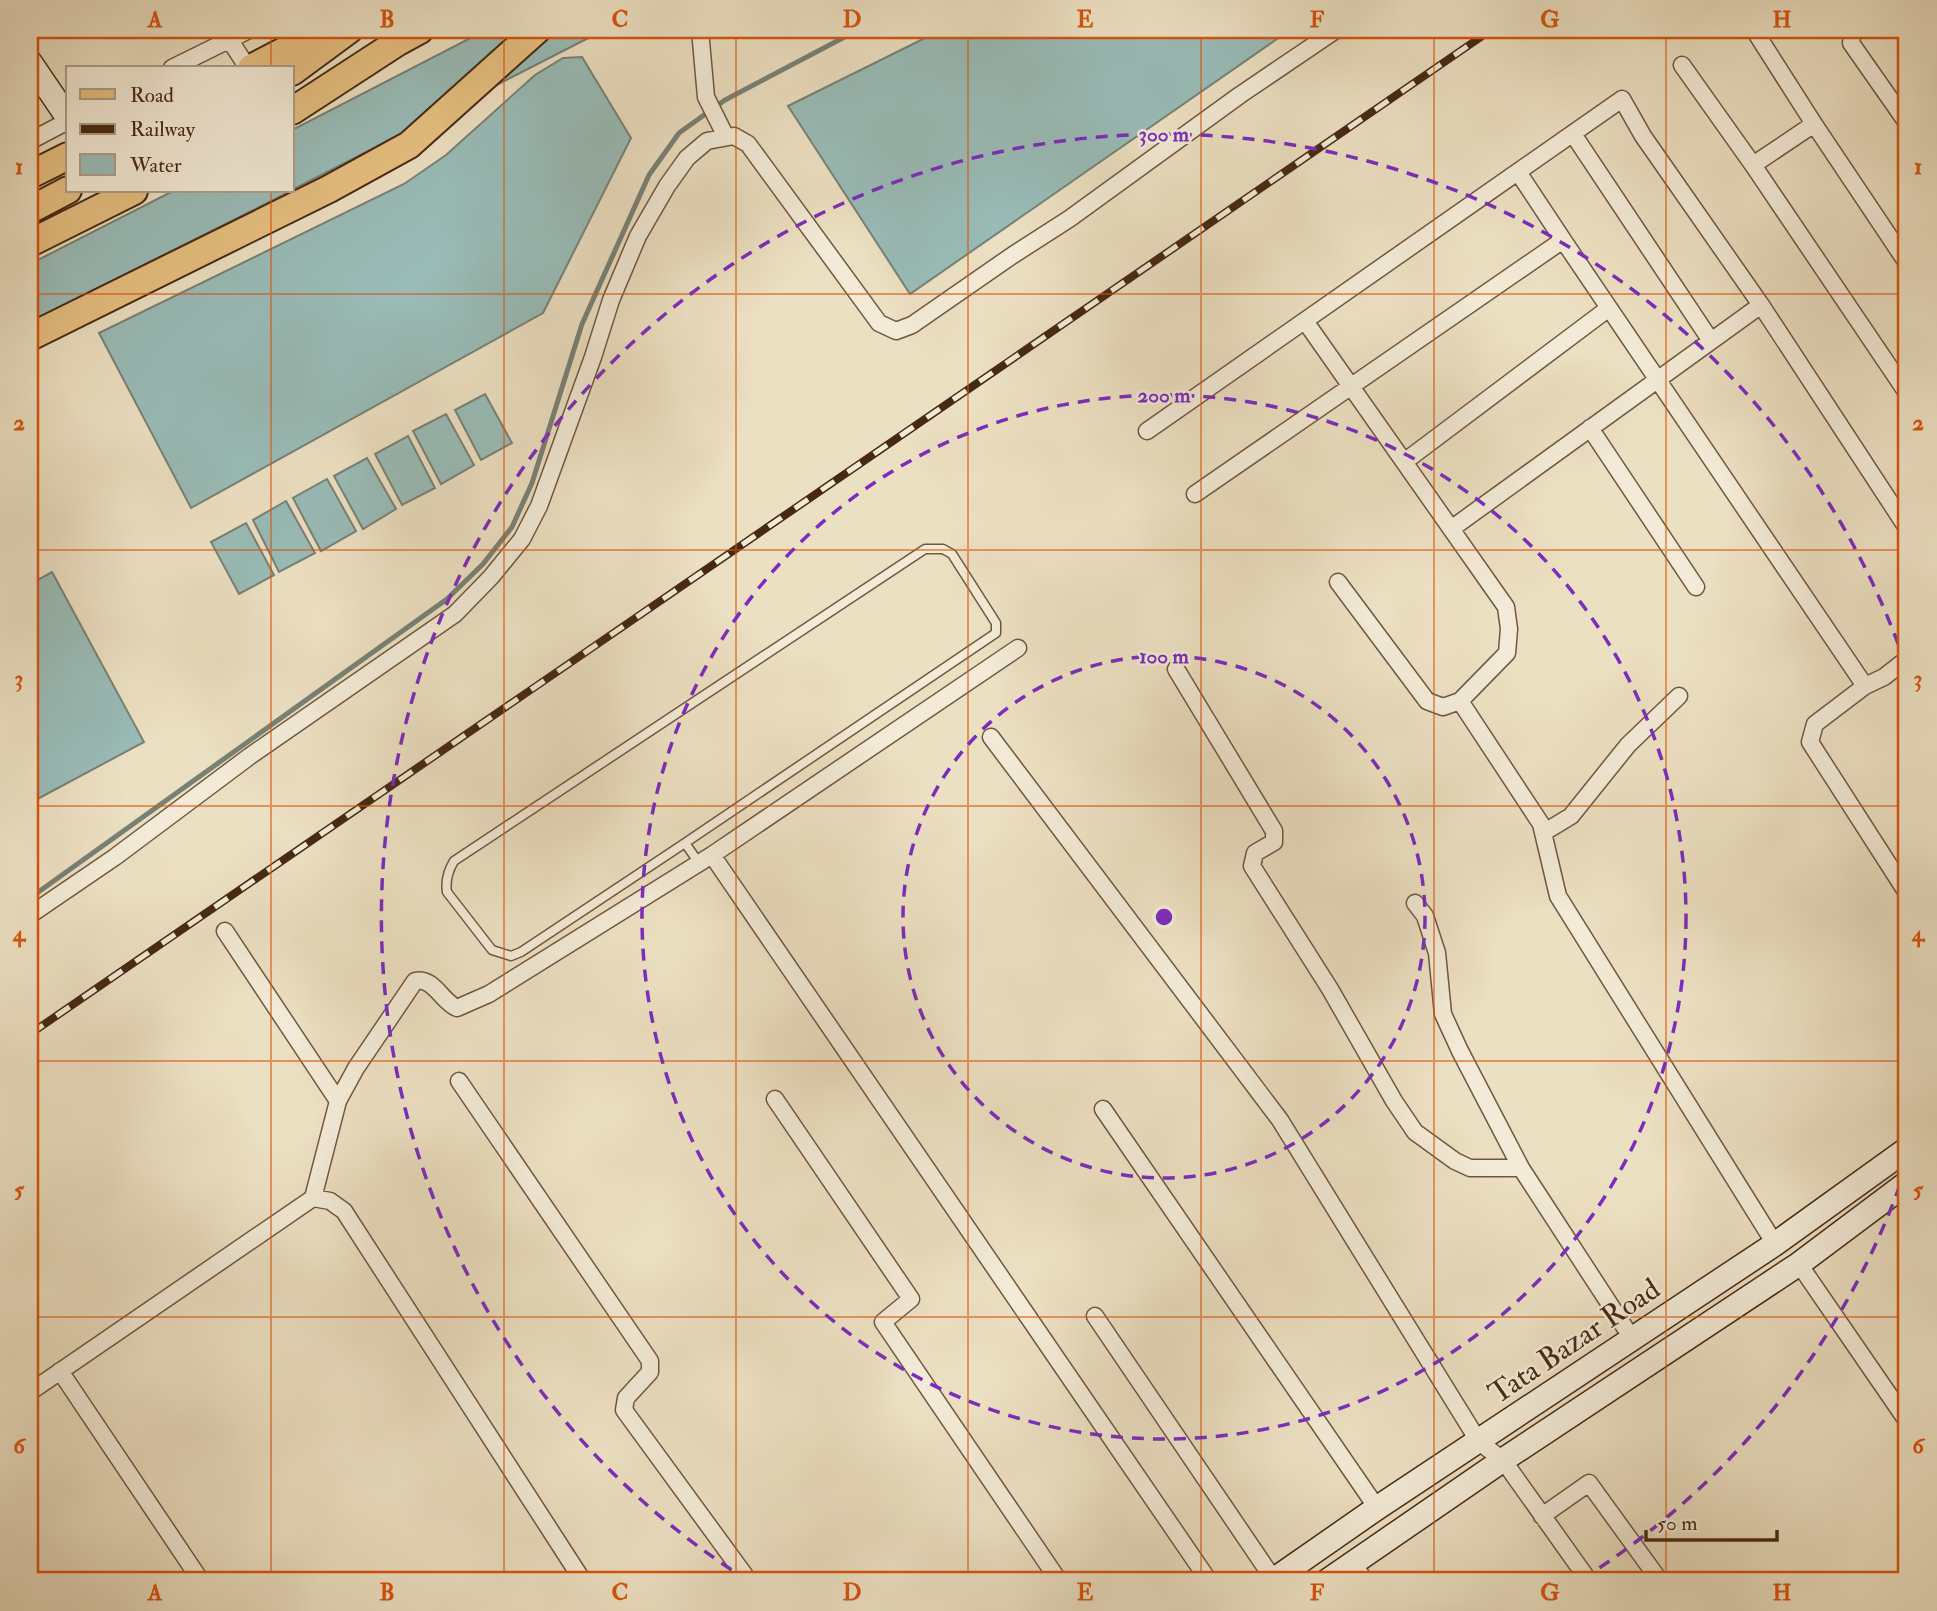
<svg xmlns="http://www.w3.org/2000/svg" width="1937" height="1611" font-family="'IM FELL Double Pica',serif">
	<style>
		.water { fill: #99bcb8; stroke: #788176; stroke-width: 2 }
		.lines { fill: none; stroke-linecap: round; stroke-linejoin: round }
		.stream { stroke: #788176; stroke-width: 5 }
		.lane-casing { stroke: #70573f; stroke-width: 11 }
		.street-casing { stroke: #70573f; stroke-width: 19 }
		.secondary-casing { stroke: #462913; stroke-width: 26 }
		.primary-casing { stroke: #462913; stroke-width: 30 }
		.lane { stroke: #f3ebd7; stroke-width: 8 }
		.street { stroke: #f3ebd7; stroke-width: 16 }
		.secondary { stroke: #f3ebd7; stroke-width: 23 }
		.primary { stroke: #e6c081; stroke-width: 26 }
		.rail-casing { stroke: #462913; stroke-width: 8 }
		.rail { stroke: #f3ebd7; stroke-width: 5; stroke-dasharray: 16; stroke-linecap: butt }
		.grid { fill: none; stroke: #d8540d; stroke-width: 2; stroke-opacity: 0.55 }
		.ring { fill: none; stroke: #7b2cbf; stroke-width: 3.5; stroke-dasharray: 12 9 }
		.labels { text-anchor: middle; stroke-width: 5; stroke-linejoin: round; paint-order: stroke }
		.street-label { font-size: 30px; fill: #462913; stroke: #f3ebd7 }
		.centre { fill: #7b2cbf; stroke: #f3ebd7; stroke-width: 3.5 }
		.ring-label { font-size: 21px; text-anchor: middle; font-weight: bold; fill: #7b2cbf; stroke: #f3ebd7; stroke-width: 5; stroke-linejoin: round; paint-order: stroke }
		.neatline { fill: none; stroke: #d8540d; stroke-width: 2.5 }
		.grid-label { font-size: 23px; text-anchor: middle; font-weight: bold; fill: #d8540d }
	</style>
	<rect width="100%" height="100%" fill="#ece0c2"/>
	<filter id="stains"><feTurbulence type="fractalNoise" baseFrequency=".00286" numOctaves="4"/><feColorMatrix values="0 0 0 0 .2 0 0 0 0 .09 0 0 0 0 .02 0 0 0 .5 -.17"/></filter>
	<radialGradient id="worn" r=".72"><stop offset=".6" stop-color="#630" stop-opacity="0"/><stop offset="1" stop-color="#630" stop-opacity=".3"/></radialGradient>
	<path class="water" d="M486,30H604L292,190V130Z
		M941,30H1290L910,294L788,106Z
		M582,57L631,138L543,313L191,508L99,333L404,184L446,155L535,75L563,58Z
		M173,191H291L30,322V264Z
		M485,394L512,443L481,460L455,410Z
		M446,414L474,465L441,484L413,431Z
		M408,436L435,488L402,505L375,454Z
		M367,458L396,509L363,529L334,476Z
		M327,479L356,531L321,551L293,498Z
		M286,501L315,553L279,572L253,520Z
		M246,523L274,575L239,594L211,542Z
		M52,572L144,742L30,803V584Z"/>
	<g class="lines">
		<path class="stream" d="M30,898L447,599L483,564L512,527L532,483L582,324L649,175L679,133L725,100L858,30"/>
		<g class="lane-casing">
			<path id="lane" d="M685,843L521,952L511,956L492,950L447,892C445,880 448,871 454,861L925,549H943L952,554L996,623V633L685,843L699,863"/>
		</g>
		<g class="street-casing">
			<path id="street" d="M223,30L248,68
				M700,30L706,97L726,137
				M1754,30L1814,124L1907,263
				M1853,30L1851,43L1907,123
				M1682,65L1753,165L1907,393
				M172,68L249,30
				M1573,134L1711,341
				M30,141L68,121
				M1753,165L1814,124
				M1518,172L1563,240
				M1305,321L1506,607L1509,629L1507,653L1460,701
				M1590,428L1696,587
				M1147,431L1622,99L1643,136L1761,305L1907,528
				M1404,462L1609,308
				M1195,494L1563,240L1865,686
				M1451,529L1761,305
				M1338,582L1427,701L1443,707L1460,701L1541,824L1558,896L1775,1244
				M1907,659L1884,677L1865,686L1815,724L1810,742L1907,893
				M1176,669L1274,831V842L1255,853L1252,866L1330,989L1394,1101L1415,1132L1455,1161L1470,1168H1521L1633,1340
				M991,737L1280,1120L1479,1442L1503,1460L1589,1581
				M1543,833L1571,816L1628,745L1679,696
				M712,855L1209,1581
				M1415,903L1425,916L1437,953L1443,1014L1460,1051L1521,1168
				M30,915L115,857L250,756L455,614L491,577L522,539L539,506L593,357L611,300L638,236L667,186L687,158L707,141L734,136L748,144L879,323L896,331L912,325L1013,255L1069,219L1240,95L1336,30
				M225,931L338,1101
				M459,1081L650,1361V1372L626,1398L624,1410L749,1581
				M775,1099L911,1299L883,1322L1059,1581
				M1103,1109L1377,1508
				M313,1198L330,1201L344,1211L583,1581
				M1799,1264L1907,1421
				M1095,1316L1274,1580
				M60,1371L201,1581
				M30,1392L313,1198L338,1101L356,1068L415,981C434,977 442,1002 457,1008L489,994L712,855L1018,648
				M1542,1516L1589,1483L1660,1581
				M1353,1563L1365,1581"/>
		</g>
		<g class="secondary-casing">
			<path id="secondary" d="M30,62L68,118
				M1272,1581L1377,1508L1775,1244L1907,1149
				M1327,1581L1503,1460L1799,1264L1907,1183"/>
		</g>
		<g class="primary-casing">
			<path id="primary" d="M251,68L324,30
				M292,72L349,30
				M292,111L398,42L420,30
				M30,175L68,156
				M30,210L68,190
				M30,243L134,191
				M30,337L329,189L409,145L537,30"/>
		</g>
		<use href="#lane" class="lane"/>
		<use href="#street" class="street"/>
		<use href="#secondary" class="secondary"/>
		<use href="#primary" class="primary"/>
		<g class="rail-casing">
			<path id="rail" d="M30,1034L1491,30"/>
		</g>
		<use href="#rail" class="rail"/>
	</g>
	<path class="grid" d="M271,30V68M504,30V1581M736,30V1581M968,30V1581M1201,30V1581M1434,30V1581M1666,30V1581M271,191V1581M30,294H1907M30,550H1907M30,806H1907M30,1061H1907M30,1317H1907"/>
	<g class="ring">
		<circle cx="1164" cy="917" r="261"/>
		<circle cx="1164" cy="917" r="522"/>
		<path d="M1907 1165A783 783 0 0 1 1579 1581M749 1581A783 783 0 1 1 1907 669"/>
	</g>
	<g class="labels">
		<g class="street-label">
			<text transform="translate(1574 1341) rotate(-34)" y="10">Tata Bazar Road</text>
		</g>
	</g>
	<circle cx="1164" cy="917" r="10" class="centre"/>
	<g class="ring-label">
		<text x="1164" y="141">300 m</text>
		<text x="1164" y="402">200 m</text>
		<text x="1164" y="663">100 m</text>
	</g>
	<rect width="1937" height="1611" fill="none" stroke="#ece0c2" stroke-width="77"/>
	<rect x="66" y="66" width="228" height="126" fill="#f3ebd7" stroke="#ae9d89" stroke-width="2"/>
	<rect x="80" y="89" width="35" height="10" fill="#e6c081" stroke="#ae9d89" stroke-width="2"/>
	<text x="130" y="102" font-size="21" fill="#462913">Road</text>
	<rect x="80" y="124" width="35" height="10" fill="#462913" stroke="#ae9d89" stroke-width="2"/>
	<text x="130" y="136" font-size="21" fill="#462913">Railway</text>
	<rect x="80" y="154" width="35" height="21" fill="#99bcb8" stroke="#ae9d89" stroke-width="2"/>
	<text x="130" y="172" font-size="21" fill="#462913">Water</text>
	<path d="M1646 1530v10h131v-10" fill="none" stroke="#462913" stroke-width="3.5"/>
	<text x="1657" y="1530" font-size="21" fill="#462913" stroke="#f3ebd7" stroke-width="5" paint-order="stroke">50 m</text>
	<rect x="38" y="38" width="1860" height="1534" class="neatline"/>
	<g class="grid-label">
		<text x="155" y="27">A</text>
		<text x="387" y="27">B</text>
		<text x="620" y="27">C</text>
		<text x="852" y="27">D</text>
		<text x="1085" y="27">E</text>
		<text x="1317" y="27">F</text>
		<text x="1550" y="27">G</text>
		<text x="1782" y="27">H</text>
		<text x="19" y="174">1</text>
		<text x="1918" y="174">1</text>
		<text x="19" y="430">2</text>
		<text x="1918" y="430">2</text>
		<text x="19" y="686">3</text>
		<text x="1918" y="686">3</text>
		<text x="19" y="941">4</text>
		<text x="1918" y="941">4</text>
		<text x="19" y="1197">5</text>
		<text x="1918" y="1197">5</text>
		<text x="19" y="1453">6</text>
		<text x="1918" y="1453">6</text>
		<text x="155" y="1600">A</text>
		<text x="387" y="1600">B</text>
		<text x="620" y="1600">C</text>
		<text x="852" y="1600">D</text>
		<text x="1085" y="1600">E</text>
		<text x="1317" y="1600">F</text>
		<text x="1550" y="1600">G</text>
		<text x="1782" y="1600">H</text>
	</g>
	<rect width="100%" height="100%" filter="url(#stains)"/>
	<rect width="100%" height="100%" fill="url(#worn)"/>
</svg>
